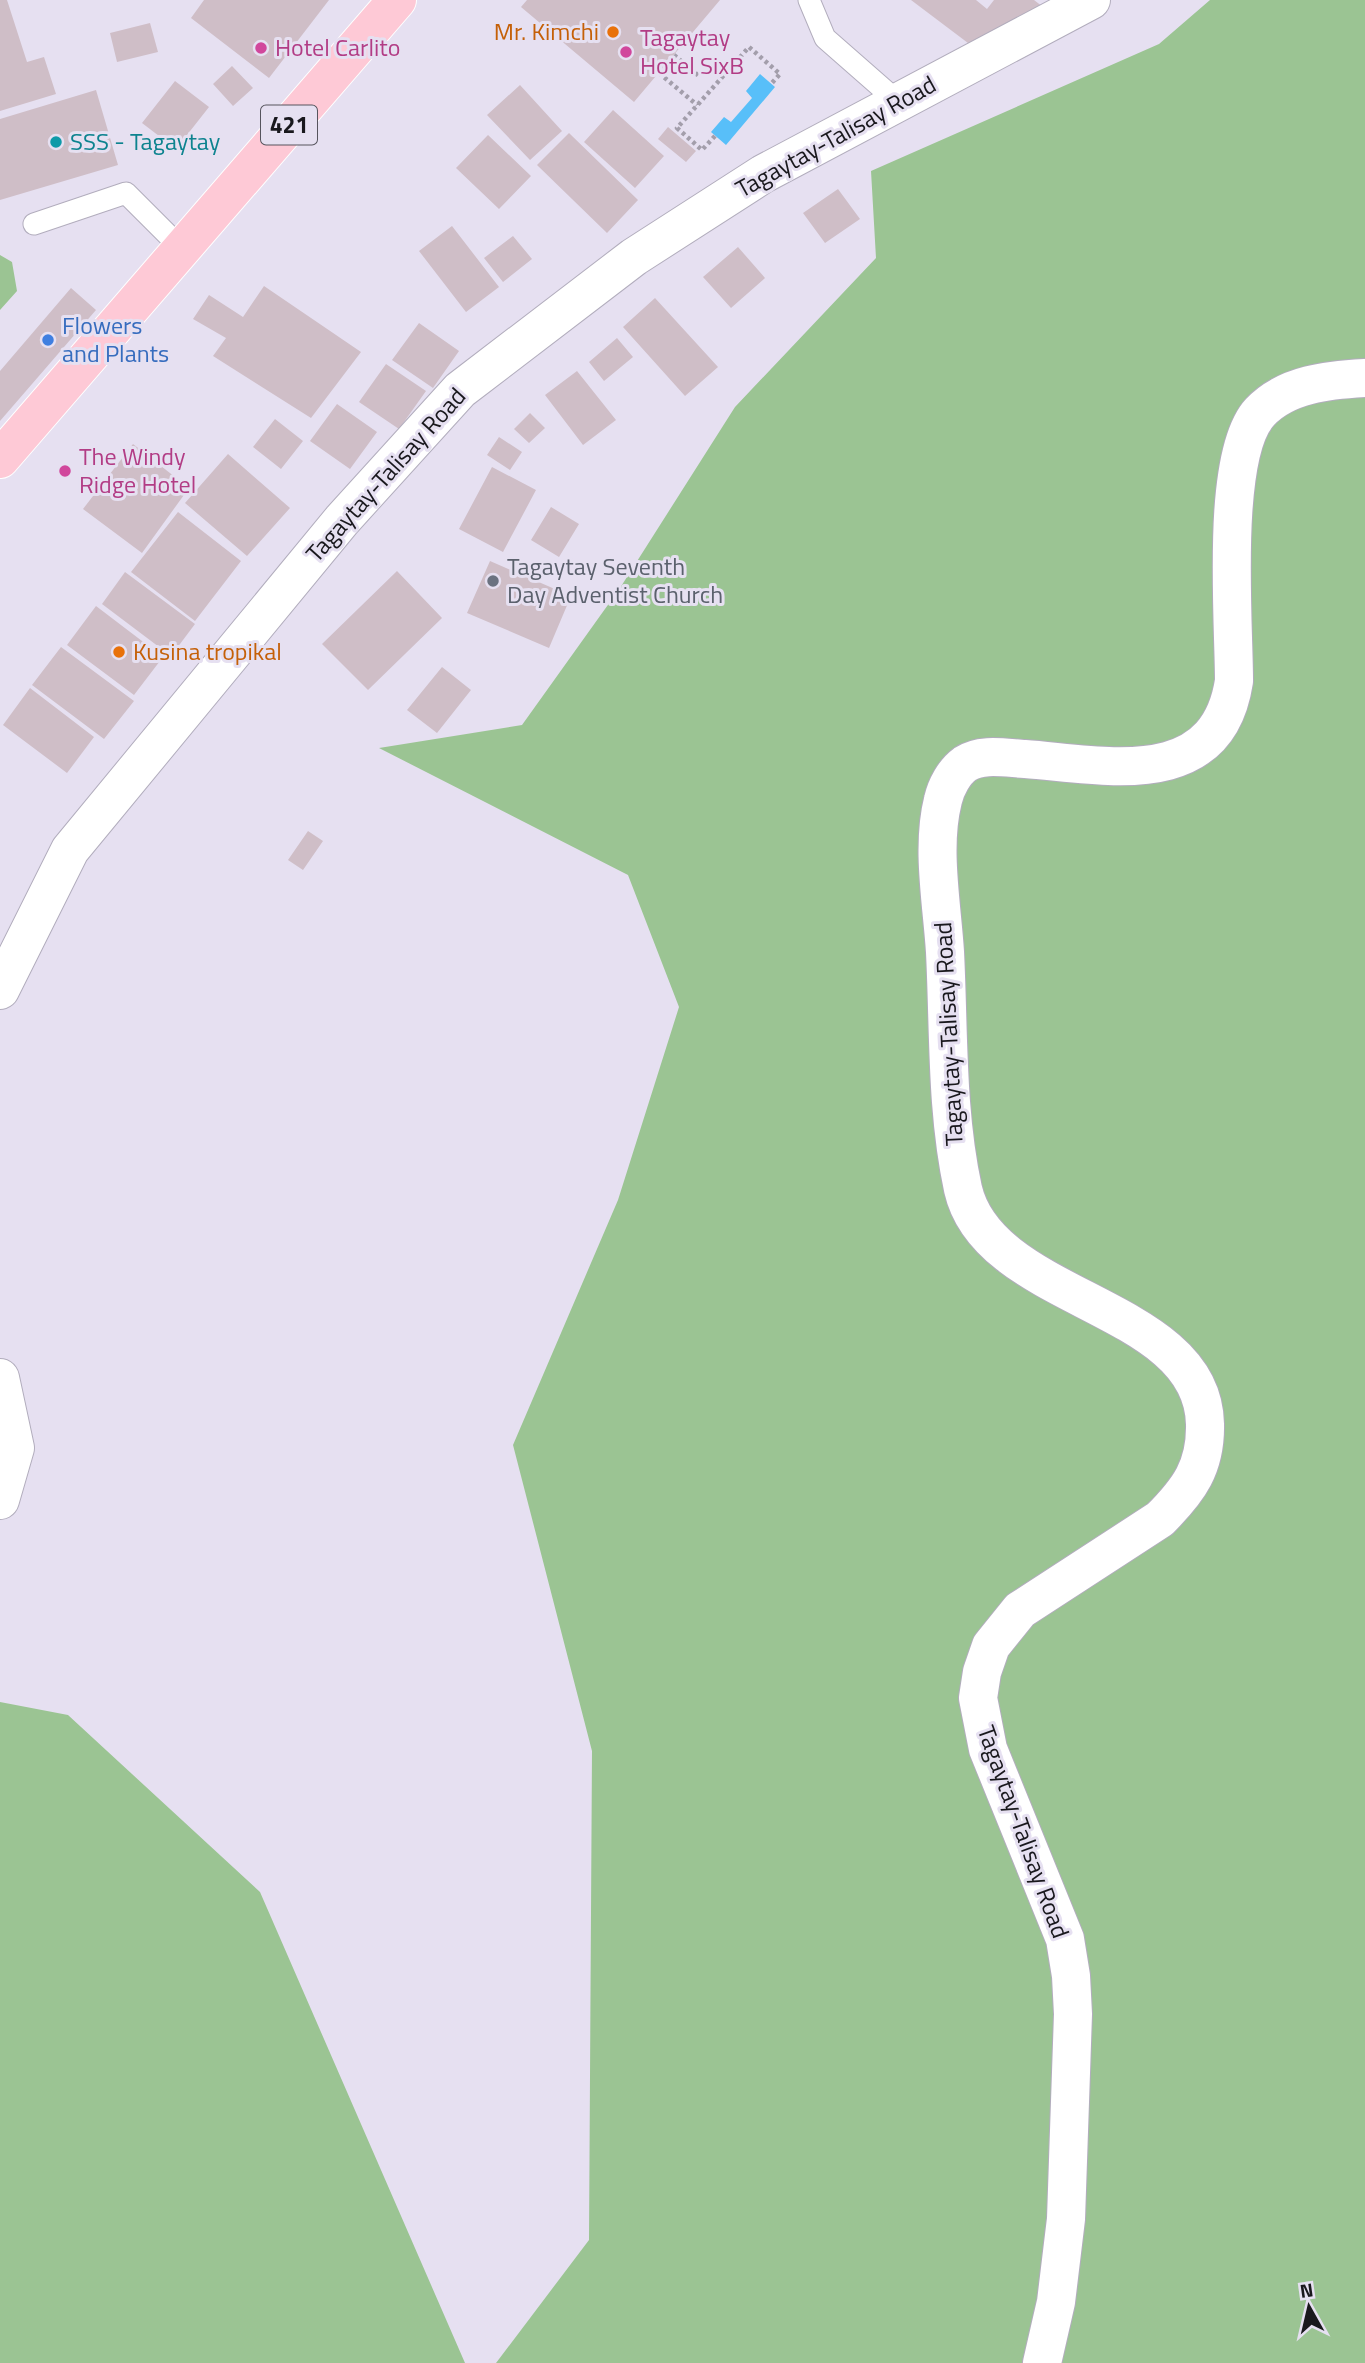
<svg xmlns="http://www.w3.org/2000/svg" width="1365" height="2363" font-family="'Titillium Web',sans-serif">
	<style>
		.green { fill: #9bc493 }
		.water { fill: #58bff9 }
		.building { fill: #cfbec7 }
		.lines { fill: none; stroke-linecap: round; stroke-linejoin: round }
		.lane-casing { stroke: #b2adbd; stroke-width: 23 }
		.secondary-casing { stroke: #b2adbd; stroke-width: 40 }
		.primary-casing { stroke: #fff; stroke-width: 40 }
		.path { stroke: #a39eab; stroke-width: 4.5; stroke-dasharray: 3.5 3.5; stroke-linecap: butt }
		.lane { stroke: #fff; stroke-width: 21 }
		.secondary { stroke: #fff; stroke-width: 38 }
		.primary { stroke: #fec9d6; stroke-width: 38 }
		.food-dot { fill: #e8710a; stroke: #e6e0f1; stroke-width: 2.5 }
		.hotel-dot { fill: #d1479c; stroke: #e6e0f1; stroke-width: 2.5 }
		.culture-dot { fill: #0f9aa8; stroke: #e6e0f1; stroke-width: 2.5 }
		.shop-dot { fill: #3f7fe0; stroke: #e6e0f1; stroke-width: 2.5 }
		.worship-dot { fill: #6b7280; stroke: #e6e0f1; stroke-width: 2.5 }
		.labels { text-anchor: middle; stroke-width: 6; stroke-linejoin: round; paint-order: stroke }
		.shield { fill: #e6e0f1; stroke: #56545d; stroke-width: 2 }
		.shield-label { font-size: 23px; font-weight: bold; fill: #19181d }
		.food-label { font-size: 24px; fill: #c56008; stroke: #e6e0f1; text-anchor: end }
		.hotel-label { font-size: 24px; fill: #b23c85; stroke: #e6e0f1; text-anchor: start }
		.street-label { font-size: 24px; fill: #19181d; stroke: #e6e0f1 }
		.culture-label { font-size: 24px; fill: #0d838f; stroke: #e6e0f1; text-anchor: start }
		.shop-label { font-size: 24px; fill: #366cbe; stroke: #e6e0f1; text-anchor: start }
		.worship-label { font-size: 24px; fill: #5b616d; stroke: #e6e0f1; text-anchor: start }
	</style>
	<rect width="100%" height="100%" fill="#e6e0f1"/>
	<path class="green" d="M1210,0H1365V2363H496L589,2240L592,1751L513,1445L618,1200L679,1007L628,875L379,748L522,725L620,588L735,407L876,258L871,171L1159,44Z
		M0,255L12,262L17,291L0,310Z
		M0,1702L68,1715L260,1892L465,2363H0Z"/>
	<path class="water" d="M760,74L775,87L726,145L711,132L724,117L731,122L752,98L746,91Z"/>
	<path class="building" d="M0,0H7L27,62L44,57L56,94L0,111Z
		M204,0H329L269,78L191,18Z
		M527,0H720L634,102L521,7Z
		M911,0H976L987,9L994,0H1034L1047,10L967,48L968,43Z
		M150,23L158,52L117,62L110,33Z
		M232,66L253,88L233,106L213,84Z
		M175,81L209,107L176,149L142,123Z
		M520,85L562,131L530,160L487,115Z
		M96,90L118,165L0,200V119Z
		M613,110L664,156L635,188L584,142Z
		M668,127L696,151L686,162L658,139Z
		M569,133L638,200L607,233L537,165Z
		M488,135L531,176L499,209L456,168Z
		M838,189L860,219L825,243L803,213Z
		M452,226L499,287L466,312L419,251Z
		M513,236L532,259L503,282L484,258Z
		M738,247L765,278L731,308L703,277Z
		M264,286L361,352L311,418L213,356L226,338L193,319L209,295L243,317Z
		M71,288L96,310L0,421V371Z
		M655,298L718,367L685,396L623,327Z
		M419,323L459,351L433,388L392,360Z
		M617,338L633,357L604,381L589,362Z
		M386,364L426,391L399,429L359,402Z
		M577,371L616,420L583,445L545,395Z
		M337,404L377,432L350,469L310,441Z
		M530,413L545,428L529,443L514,429Z
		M275,419L303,441L281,469L253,447Z
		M499,437L522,452L510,470L487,455Z
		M133,444L189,488L142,553L83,509Z
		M228,454L290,508L247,556L185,503Z
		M492,467L536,490L503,552L459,529Z
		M551,507L579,524L559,557L531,540Z
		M178,512L241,561L195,621L131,572Z
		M490,561L571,596L549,648L467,613Z
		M397,571L442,618L368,690L322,644Z
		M125,572L195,624L171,656L102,604Z
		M96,606L163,657L134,695L67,645Z
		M61,647L134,701L104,739L32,685Z
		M442,667L471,690L437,733L407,710Z
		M30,688L94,737L67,773L3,725Z
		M308,831L323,841L303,870L288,860Z"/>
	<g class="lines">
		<g class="lane-casing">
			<path id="lane" d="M809,0L825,38L898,102
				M34,224L126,193L182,249"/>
		</g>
		<g class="secondary-casing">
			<path id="secondary" d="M0,990L70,850L342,520L460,390L634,257L763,174L1091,0
				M0,1378L15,1448L0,1500
				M1042,2363L1056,2302L1066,2219L1073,2014L1071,1976L1065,1939L988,1749L978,1698L982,1672L991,1646L1020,1610L1160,1519C1189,1490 1206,1467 1205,1424C1203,1303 989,1303 963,1189C946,1111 949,1031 945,952C942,904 931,847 943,800C946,787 954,772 965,764C981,753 1006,758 1025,759C1106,765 1217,792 1234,681C1234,620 1220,455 1260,412C1286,384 1329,380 1365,378"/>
		</g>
		<g class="primary-casing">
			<path id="primary" d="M0,459L397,0"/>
		</g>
		<path class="path" d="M674,55L700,77
			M659,73L697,105
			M715,136L702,150L677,128L749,47L780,74L771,84"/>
		<use href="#lane" class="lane"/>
		<use href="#secondary" class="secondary"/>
		<use href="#primary" class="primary"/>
	</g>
	<g class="food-dot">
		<circle cx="613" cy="32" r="7"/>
		<circle cx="119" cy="652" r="7"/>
	</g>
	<g class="hotel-dot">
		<circle cx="261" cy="48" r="7"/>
		<circle cx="626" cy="52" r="7"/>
		<circle cx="65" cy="471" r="7"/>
	</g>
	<circle class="culture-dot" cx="56" cy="142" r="7"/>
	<circle class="shop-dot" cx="48" cy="340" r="7"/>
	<circle class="worship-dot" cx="493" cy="581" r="7"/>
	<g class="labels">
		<rect class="shield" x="261" y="105.5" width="56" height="39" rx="5"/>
		<g class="shield-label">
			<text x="289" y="133">421</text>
		</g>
		<g class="food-label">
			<text x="599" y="40">Mr. Kimchi</text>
			<text x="133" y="660" text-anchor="start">Kusina tropikal</text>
		</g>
		<g class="hotel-label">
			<text x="640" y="46">Tagaytay<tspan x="640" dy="28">Hotel SixB</tspan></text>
			<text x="275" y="56">Hotel Carlito</text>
			<text x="79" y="465">The Windy<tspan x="79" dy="28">Ridge Hotel</tspan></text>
		</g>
		<g class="street-label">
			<text transform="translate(836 137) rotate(-29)" y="8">Tagaytay-Talisay Road</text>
			<text transform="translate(386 475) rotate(-48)" y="8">Tagaytay-Talisay Road</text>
			<text transform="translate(949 1034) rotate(-93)" y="8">Tagaytay-Talisay Road</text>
			<text transform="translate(1023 1832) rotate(70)" y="8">Tagaytay-Talisay Road</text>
		</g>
		<g class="culture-label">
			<text x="70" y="150">SSS - Tagaytay</text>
		</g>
		<g class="shop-label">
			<text x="62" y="334">Flowers<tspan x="62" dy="28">and Plants</tspan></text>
		</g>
		<g class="worship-label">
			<text x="507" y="575">Tagaytay Seventh<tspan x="507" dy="28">Day Adventist Church</tspan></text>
		</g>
	</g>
	<g transform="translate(1309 2307) rotate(352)" stroke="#e6e0f1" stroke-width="5" paint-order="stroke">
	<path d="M0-5L12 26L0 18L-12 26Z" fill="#19181d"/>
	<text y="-10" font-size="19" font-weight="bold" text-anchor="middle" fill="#19181d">N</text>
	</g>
</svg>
